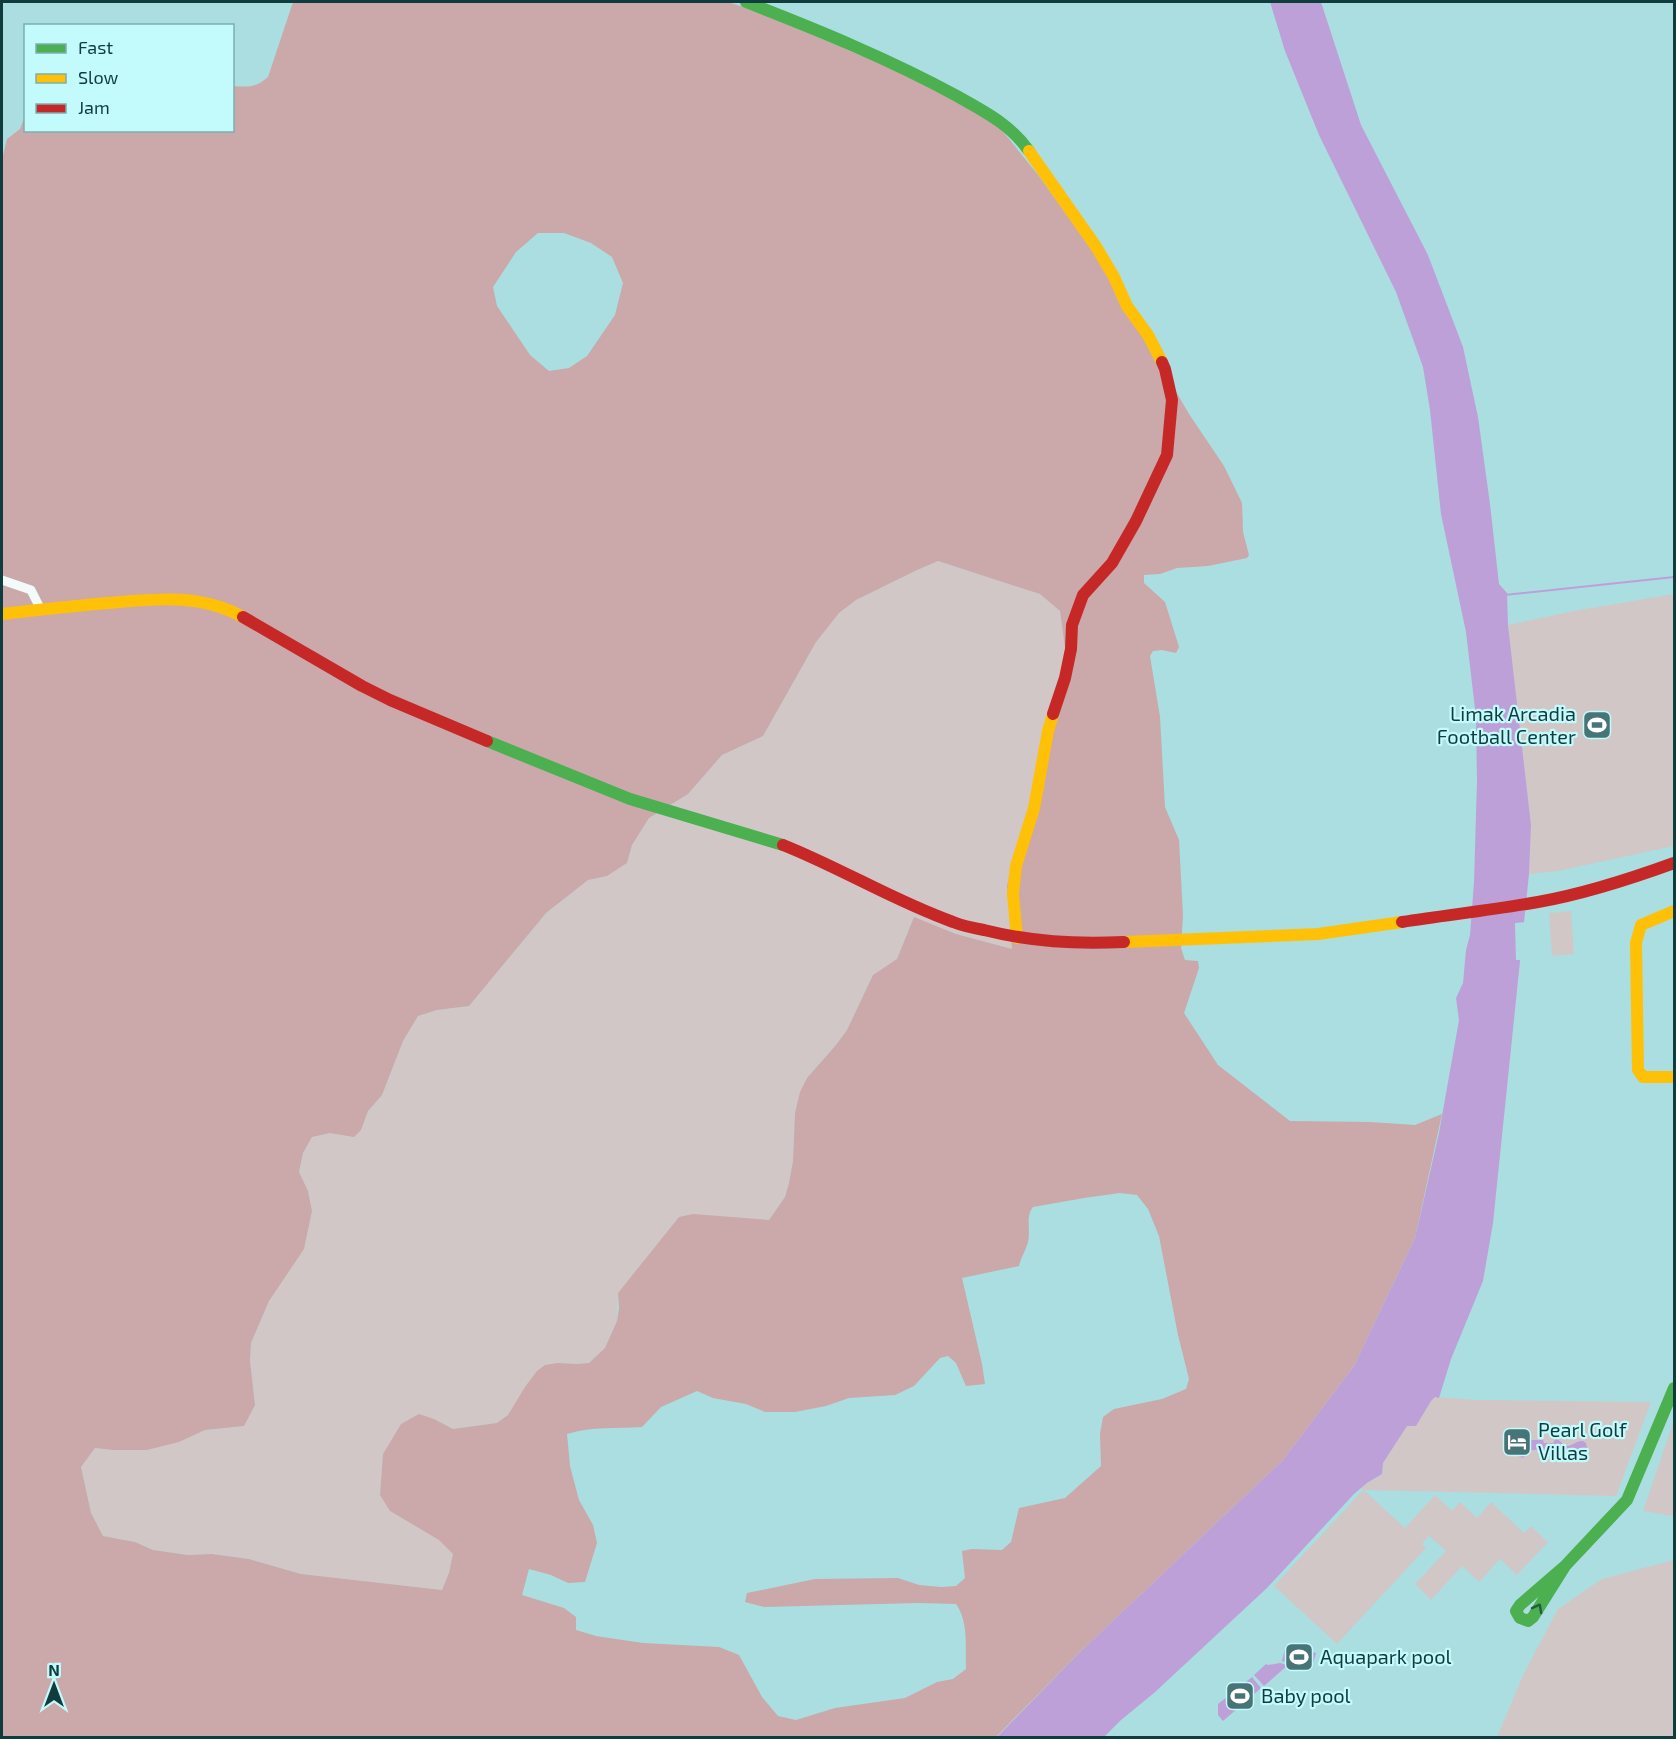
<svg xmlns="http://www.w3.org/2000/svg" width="1676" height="1739" font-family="'Exo 2',sans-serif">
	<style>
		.green { fill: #d2c7c7 }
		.forest { fill: #cba8a9; fill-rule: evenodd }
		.water { fill: #bea0d9 }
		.pier { fill: #aadee1 }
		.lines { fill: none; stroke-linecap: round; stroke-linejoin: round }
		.stream { stroke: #bea0d9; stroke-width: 2 }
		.street { stroke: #f2fafa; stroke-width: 9 }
		.fast { stroke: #4caf50; stroke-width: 12 }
		.slow { stroke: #ffc107; stroke-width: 12 }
		.jam { stroke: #c62828; stroke-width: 12 }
		.oneway { stroke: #235e43 }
		.labels { text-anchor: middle; stroke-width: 4.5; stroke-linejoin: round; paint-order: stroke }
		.poi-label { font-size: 20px; fill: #113c3e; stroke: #c3fafc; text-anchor: start }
	</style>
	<rect width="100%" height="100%" fill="#aadee1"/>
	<path class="green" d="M937,561L1041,594L1060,611L1066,655L1012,930V949L956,934L914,917L897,959L873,975L847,1030L836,1045L807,1078L795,1113L793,1161L789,1183L785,1197L769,1220L726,1218L706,1215L680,1217L618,1293L617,1321L605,1348L589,1363L576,1364L558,1363L508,1415L497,1423L453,1429L434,1419L383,1454L380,1495L390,1511L440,1540L453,1554L449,1573L442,1590L301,1574L249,1559L212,1554L188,1555L153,1550L135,1542L103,1536L91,1513L81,1467L95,1448L113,1450L179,1442L205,1430L244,1426L255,1405L250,1361L251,1343L269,1301L304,1248L312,1211L308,1191L299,1172L303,1153L312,1137L330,1133L361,1130L368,1111L382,1095L403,1041L418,1016L437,1010L469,1006L546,913L588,880L607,876L627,863L632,845L649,818L688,794L722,755L763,736L816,642L839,613L856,600L917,570Z
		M1674,594V846L1558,871L1529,874L1531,825L1508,625L1574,611Z
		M1571,911L1574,954L1552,956L1549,913Z
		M1435,1397L1479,1400L1651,1402L1616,1496L1364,1490L1405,1528L1435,1495L1452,1511L1460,1502L1477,1518L1491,1502L1524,1533L1531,1526L1548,1542L1517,1575L1500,1559L1479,1582L1462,1566L1431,1600L1415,1584L1446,1551L1429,1536L1422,1544L1426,1548L1337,1644L1274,1586L1363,1490L1362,1487L1382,1474L1383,1463L1407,1426L1416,1425L1431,1401Z
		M1674,1420V1516L1643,1511Z
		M1674,1560V1737H1497L1524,1673L1558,1609L1602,1579Z"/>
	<path class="forest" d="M293,2H728L758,12L922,81L996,123L1039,176L1103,266L1189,414L1224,466L1242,503L1243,532L1249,555L1247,558L1208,566L1177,568L1160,574L1144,575V583L1165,602L1179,647L1176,653L1162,650L1153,651L1150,656L1160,717L1165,807L1179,840L1183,915L1181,948L1185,960L1198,961L1199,968L1184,1013L1218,1065L1290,1121L1370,1122L1415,1125L1442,1114L1415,1238L1354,1366L1283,1460L1081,1651L996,1737L2,1738V159L7,139L20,129L25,116L26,130H232L233,86C248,87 256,88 268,77ZM538,233H564L591,243L612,257L623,283L615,315L587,356L569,368L549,371L530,355L497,306L493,287L516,252ZM938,561L1040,594L1060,611L1066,655L1032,801L1015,852L1007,886L1012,949L956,934L914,917L897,959L873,975L847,1030L836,1045L807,1078L800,1092L795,1113L793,1161L789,1183L785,1197L769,1220L693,1214L679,1217L618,1293L619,1308L617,1321L605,1348L589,1363L576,1364L558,1363L545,1365L537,1371L525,1387L508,1415L497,1423L453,1429L434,1419L419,1414L401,1424L383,1454L380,1495L390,1511L439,1540L453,1554L449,1573L442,1590L301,1574L249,1559L212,1554L188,1555L153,1550L135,1542L103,1536L91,1513L81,1467L95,1448L113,1450H147L179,1442L205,1430L244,1426L255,1405L250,1361L251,1343L269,1301L304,1249L312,1211L308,1191L299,1172L303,1153L312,1137L330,1133L354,1137L361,1130L368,1111L382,1095L403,1041L418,1016L437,1010L469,1006L546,913L588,880L607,876L627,863L632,845L649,818L688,794L722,755L763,736L816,642L839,613L856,600L917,570ZM1120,1193L1137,1195L1148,1209L1159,1236L1178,1335L1189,1379L1186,1389L1162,1399L1114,1409L1103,1417L1100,1434L1101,1466L1065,1498L1019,1508L1011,1542L1002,1550L972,1549L962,1551L965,1578L956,1586L941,1587L919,1585L898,1578L815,1579L747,1593L745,1602L764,1607L918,1603L956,1604C969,1622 965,1648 966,1669L953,1679L937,1682L905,1698L835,1708L796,1720L778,1716L762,1697L739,1655L719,1647L643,1643L596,1636L576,1630V1617L564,1608L522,1595L529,1569L551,1575L568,1583L585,1582L597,1543L593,1525L579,1500L570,1466L567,1434C593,1426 616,1429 642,1427L661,1407L697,1391L713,1398L746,1404L765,1412H795L826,1406L849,1398L895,1395L914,1386L940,1358L948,1356L956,1363L966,1386L985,1384L982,1364L962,1278L1019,1266C1021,1257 1026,1250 1028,1242C1031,1230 1025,1217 1033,1207L1084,1198Z"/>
	<path class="water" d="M1270,2H1321L1361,125L1428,255L1463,347L1478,417L1490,504L1499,584L1507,593L1508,625L1531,825L1529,874L1493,1223L1483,1281L1451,1359L1439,1398L1435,1397L1431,1401L1416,1426H1407L1383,1463L1382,1474L1367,1483L1354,1494L1267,1588L1154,1693L1121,1720L1104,1737L996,1738L1081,1651L1283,1460L1354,1366L1415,1238L1439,1133L1459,1020L1456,998L1463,983L1466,950L1470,935L1474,882L1477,781L1476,717L1466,632L1441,514L1430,410L1423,367L1396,292L1319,135L1285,51Z
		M1556,1438L1566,1446C1573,1446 1577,1440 1583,1441L1586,1443L1587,1448L1583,1453H1581L1553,1452L1552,1455H1538V1450H1527L1526,1455L1523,1458L1518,1456L1517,1451H1511L1508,1447L1510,1443L1518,1442V1445H1527L1528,1440H1543L1544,1443H1553Z
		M1286,1645L1316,1653L1311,1670L1282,1661Z
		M1280,1663L1288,1665L1264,1686L1254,1675L1266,1664L1268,1665Z
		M1252,1677L1261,1688L1223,1721L1218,1715V1704Z"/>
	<path class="pier" d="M1527,922L1523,960H1516L1515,923Z"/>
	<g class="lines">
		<path class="stream" d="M1504,595L1674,577"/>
		<path class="street" d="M2,580L31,590L41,610"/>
		<path class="fast" d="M746,2C818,30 889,59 957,96C985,112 1010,124 1029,151
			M487,741L630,799L783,845
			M1565,1566L1533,1617L1528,1621L1520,1618L1516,1611L1520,1605L1565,1566L1627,1500L1674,1388"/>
		<path class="slow" d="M1029,151L1097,248L1114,277L1127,306L1148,335L1162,362
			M2,614C37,610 72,606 108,603C154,599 200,593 243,617
			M1674,911L1641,925L1636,943L1638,1070L1643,1077H1674
			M1017,938L1013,894L1016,866L1034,808L1048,731L1053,714
			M1124,942L1318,934L1402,922"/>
		<path class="jam" d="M243,617L362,686L390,700L487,741
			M1053,714L1065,678L1071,649L1072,625L1083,595L1112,563L1136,521L1167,455L1172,400L1165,369L1162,362
			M783,845C841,868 894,901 953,922C963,926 973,928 984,930C1032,942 1074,944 1124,942
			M1402,922C1447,915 1493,910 1538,902C1584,894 1630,879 1674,863"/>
	</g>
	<defs><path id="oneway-chevron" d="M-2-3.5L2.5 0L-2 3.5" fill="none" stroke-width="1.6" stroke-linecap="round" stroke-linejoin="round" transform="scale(1.5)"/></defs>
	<use class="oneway" href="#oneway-chevron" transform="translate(1538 1608) rotate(-62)"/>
	<defs>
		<g id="stadium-square" transform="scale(1.5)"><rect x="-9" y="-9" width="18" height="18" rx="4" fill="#477577" stroke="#c3fafc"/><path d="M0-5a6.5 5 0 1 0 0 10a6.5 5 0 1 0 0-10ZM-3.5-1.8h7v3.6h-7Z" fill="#fff"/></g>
		<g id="hotel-square" transform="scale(1.5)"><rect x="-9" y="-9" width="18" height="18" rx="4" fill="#477577" stroke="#c3fafc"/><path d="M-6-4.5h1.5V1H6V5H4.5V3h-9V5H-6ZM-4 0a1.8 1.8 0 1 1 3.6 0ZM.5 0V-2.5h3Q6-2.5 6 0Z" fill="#fff"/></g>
	</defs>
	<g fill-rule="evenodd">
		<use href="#stadium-square" x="1597" y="725"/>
		<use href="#hotel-square" x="1517" y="1442"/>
		<use href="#stadium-square" x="1299" y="1657"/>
		<use href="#stadium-square" x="1240" y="1696"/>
	</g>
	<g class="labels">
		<g class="poi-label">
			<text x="1576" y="721" text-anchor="end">Limak Arcadia<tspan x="1576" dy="23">Football Center</tspan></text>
			<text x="1538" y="1437">Pearl Golf<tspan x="1538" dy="23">Villas</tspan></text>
			<text x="1320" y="1664">Aquapark pool</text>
			<text x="1261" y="1703">Baby pool</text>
		</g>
	</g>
	<rect width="1676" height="1739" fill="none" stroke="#113c3e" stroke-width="6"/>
	<rect x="24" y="24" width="210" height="108" fill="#c3fafc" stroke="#7caeb0" stroke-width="1.5"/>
	<rect x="36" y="44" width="30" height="9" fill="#4caf50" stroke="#7caeb0" stroke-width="1.5"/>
	<text x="78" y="54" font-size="18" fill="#113c3e">Fast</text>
	<rect x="36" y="74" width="30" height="9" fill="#ffc107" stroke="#7caeb0" stroke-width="1.5"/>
	<text x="78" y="84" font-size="18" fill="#113c3e">Slow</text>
	<rect x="36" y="104" width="30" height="9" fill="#c62828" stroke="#7caeb0" stroke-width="1.5"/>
	<text x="78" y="114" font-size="18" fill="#113c3e">Jam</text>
	<g transform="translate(54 1685)" stroke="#c3fafc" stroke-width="4.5" paint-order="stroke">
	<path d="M0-4.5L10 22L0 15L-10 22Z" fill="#113c3e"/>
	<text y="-9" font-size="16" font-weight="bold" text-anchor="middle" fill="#113c3e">N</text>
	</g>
</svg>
